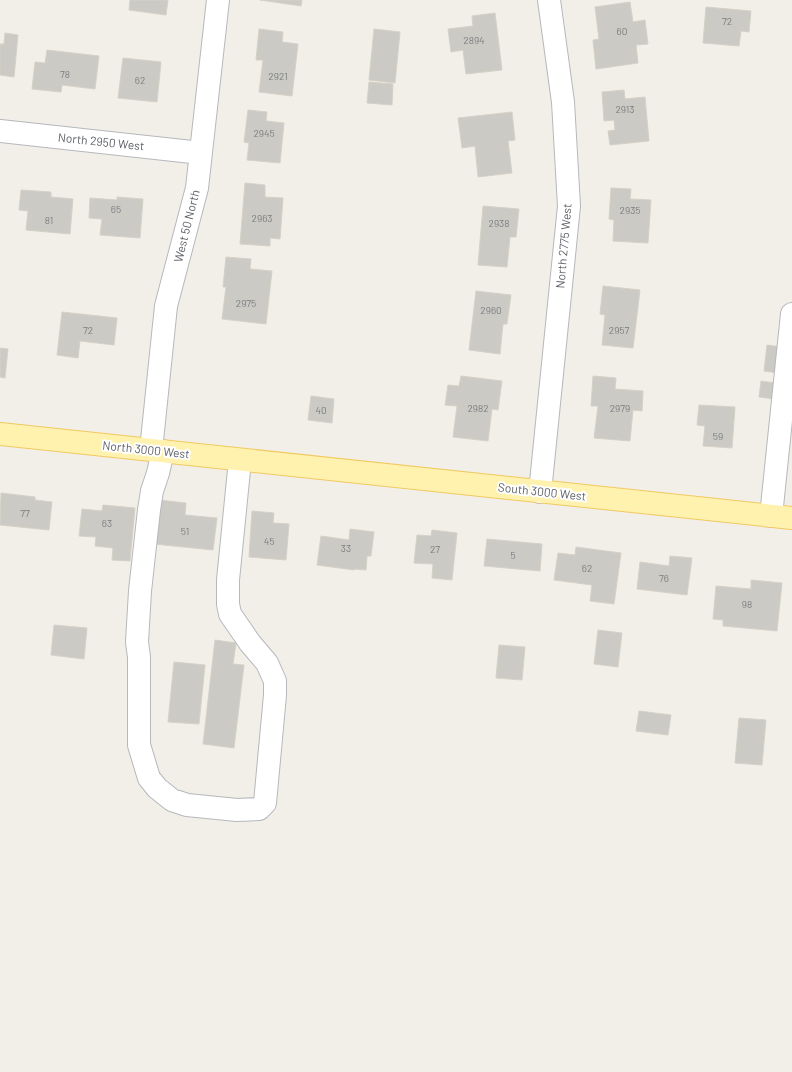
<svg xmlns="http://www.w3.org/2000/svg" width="792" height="1072" font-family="Barlow,sans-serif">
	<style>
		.building { fill: #cccac5; stroke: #d6d1c6 }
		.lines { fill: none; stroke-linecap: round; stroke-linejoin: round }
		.minor-casing { stroke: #b5b8bc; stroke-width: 24 }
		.major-casing { stroke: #f2c960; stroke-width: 24 }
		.minor { stroke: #fff; stroke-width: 22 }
		.major { stroke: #fff2af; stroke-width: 22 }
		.labels { text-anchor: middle; stroke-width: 4; stroke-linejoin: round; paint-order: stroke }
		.number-label { font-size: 10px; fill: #7a7d7f }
		.street-label { font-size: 12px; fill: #5f6368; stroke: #fff }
	</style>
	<rect width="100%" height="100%" fill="#f1efe8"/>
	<path class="building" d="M130,0H168L166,15L129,10Z
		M260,0H302L301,6Z
		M630,2L633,22L645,20L648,44L636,45L638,63L596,69L593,40L599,39L595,7Z
		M706,7L751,11L749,32L741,31L739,46L703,43Z
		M495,13L502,70L466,74L463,50L451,52L448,29L473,26L472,16Z
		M259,29L283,32L282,42L298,44L292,96L259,92L263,60H256Z
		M374,29L400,32L395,83L369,80Z
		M5,33L18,35L14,77L0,75V44H4Z
		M47,50L99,56L95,89L62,85L61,92L32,89L35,62L45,63Z
		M123,58L161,62L157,102L118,98Z
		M369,82L393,84L392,105L367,103Z
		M624,90L625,99L645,97L649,141L610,145L608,131L615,130L614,120L604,121L602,92Z
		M248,110L267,112L266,121L284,123L280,163L247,160L249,143L244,142Z
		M512,112L515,140L508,141L512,173L478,177L475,146L462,148L458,118Z
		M245,183L265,185V197L283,198L280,239L270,238V246L240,244Z
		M611,188L631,189L630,199L651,200L648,243L613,241L614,220L609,219Z
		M21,190L51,192V197L73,199L70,234L26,230L28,211L19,210Z
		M117,197L143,199L140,238L100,235L102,219L89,218L90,198L117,200Z
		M483,206L519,209L516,237H510L507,267L478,265Z
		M226,257L251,259L250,269L272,271L266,324L222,319L226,287H223Z
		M603,286L640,290L633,348L602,345L605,315L600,314Z
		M476,291L511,295L507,324H503L500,354L469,350Z
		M62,312L117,318L114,345L80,341L78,358L57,355Z
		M767,345L781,347L778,373L764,371Z
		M0,348L8,349L5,378L0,377Z
		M461,376L502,381L498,410L492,409L488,441L453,437L457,406L445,405L448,385L459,386Z
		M593,376L616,378L615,389L643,391L642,411L633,410L630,441L594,438L598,406H591Z
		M761,381L776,383L774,399L759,397Z
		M311,396L334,399L332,423L308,420Z
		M699,405L735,407L732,448L703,446L705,426L697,425Z
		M1,493L35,497V500L52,502L49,530L0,525Z
		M159,500L186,503L185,515L217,518L213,550L154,544Z
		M103,505L135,508L130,561L112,560L113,548L95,546L96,537L79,536L82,509L102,511Z
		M252,511L274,513L273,523L289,524L286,560L249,557Z
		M350,529L374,532L371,556H367L366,570L354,569V570L317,565L321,536L349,540Z
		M432,530L457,533L452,580L432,578L433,564L414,563L417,535L431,536Z
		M487,539L542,544L540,571L484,566Z
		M576,547L621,553L614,604L590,601L592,585L554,580L558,553L575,555Z
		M670,556L692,558L687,595L637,589L640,562L669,566Z
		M751,580L782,583L777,631L723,626V620L713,619L716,586L751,589Z
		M54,625L87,628L84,659L51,655Z
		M598,630L622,633L618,667L594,664Z
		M215,640L236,643L233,664L244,665L234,748L203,744Z
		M499,645L525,647L522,680L496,678Z
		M174,662L205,665L199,724L168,722Z
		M639,711L671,715L668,735L636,731Z
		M739,718L766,720L762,765L735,763Z"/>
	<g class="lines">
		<g class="minor-casing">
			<path id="minor" d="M0,131L201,153
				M151,450L166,306L197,188L218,0
				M163,451L158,473L152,491L149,510L140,591L137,642L139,657V745L149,778L157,788L172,800L187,805L237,810L259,809L265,803L275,695V681L267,663L250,643L230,614L228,604V580L240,460
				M540,492L569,206L563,102L549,0
				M771,516L792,314"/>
		</g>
		<g class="major-casing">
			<path id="major" d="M0,434L792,518"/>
		</g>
		<use href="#minor" class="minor"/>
		<use href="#major" class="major"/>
	</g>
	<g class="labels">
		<g class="number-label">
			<text x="727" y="25">72</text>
			<text x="622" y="35">60</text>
			<text x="474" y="44">2894</text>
			<text x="65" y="78">78</text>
			<text x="278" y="80">2921</text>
			<text x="140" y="84">62</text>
			<text x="625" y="113">2913</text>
			<text x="264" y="137">2945</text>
			<text x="116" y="213">65</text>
			<text x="630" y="214">2935</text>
			<text x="262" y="222">2963</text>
			<text x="49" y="224">81</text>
			<text x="499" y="227">2938</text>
			<text x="246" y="307">2975</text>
			<text x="491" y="314">2960</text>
			<text x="88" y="334">72</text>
			<text x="619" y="334">2957</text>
			<text x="478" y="412">2982</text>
			<text x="620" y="412">2979</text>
			<text x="321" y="414">40</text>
			<text x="718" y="440">59</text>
			<text x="25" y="517">77</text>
			<text x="107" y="527">63</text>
			<text x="185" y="535">51</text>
			<text x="269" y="545">45</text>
			<text x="346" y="552">33</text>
			<text x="435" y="553">27</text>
			<text x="513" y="559">5</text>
			<text x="587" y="572">62</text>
			<text x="664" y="582">76</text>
			<text x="747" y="608">98</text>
		</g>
		<g class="street-label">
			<text transform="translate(101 142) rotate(6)" y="4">North 2950 West</text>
			<text transform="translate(187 226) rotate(-76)" y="4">West 50 North</text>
			<text transform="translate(564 246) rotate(-85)" y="4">North 2775 West</text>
			<text transform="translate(146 450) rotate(6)" y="4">North 3000 West</text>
			<text transform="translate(542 492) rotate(6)" y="4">South 3000 West</text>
		</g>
	</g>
</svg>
